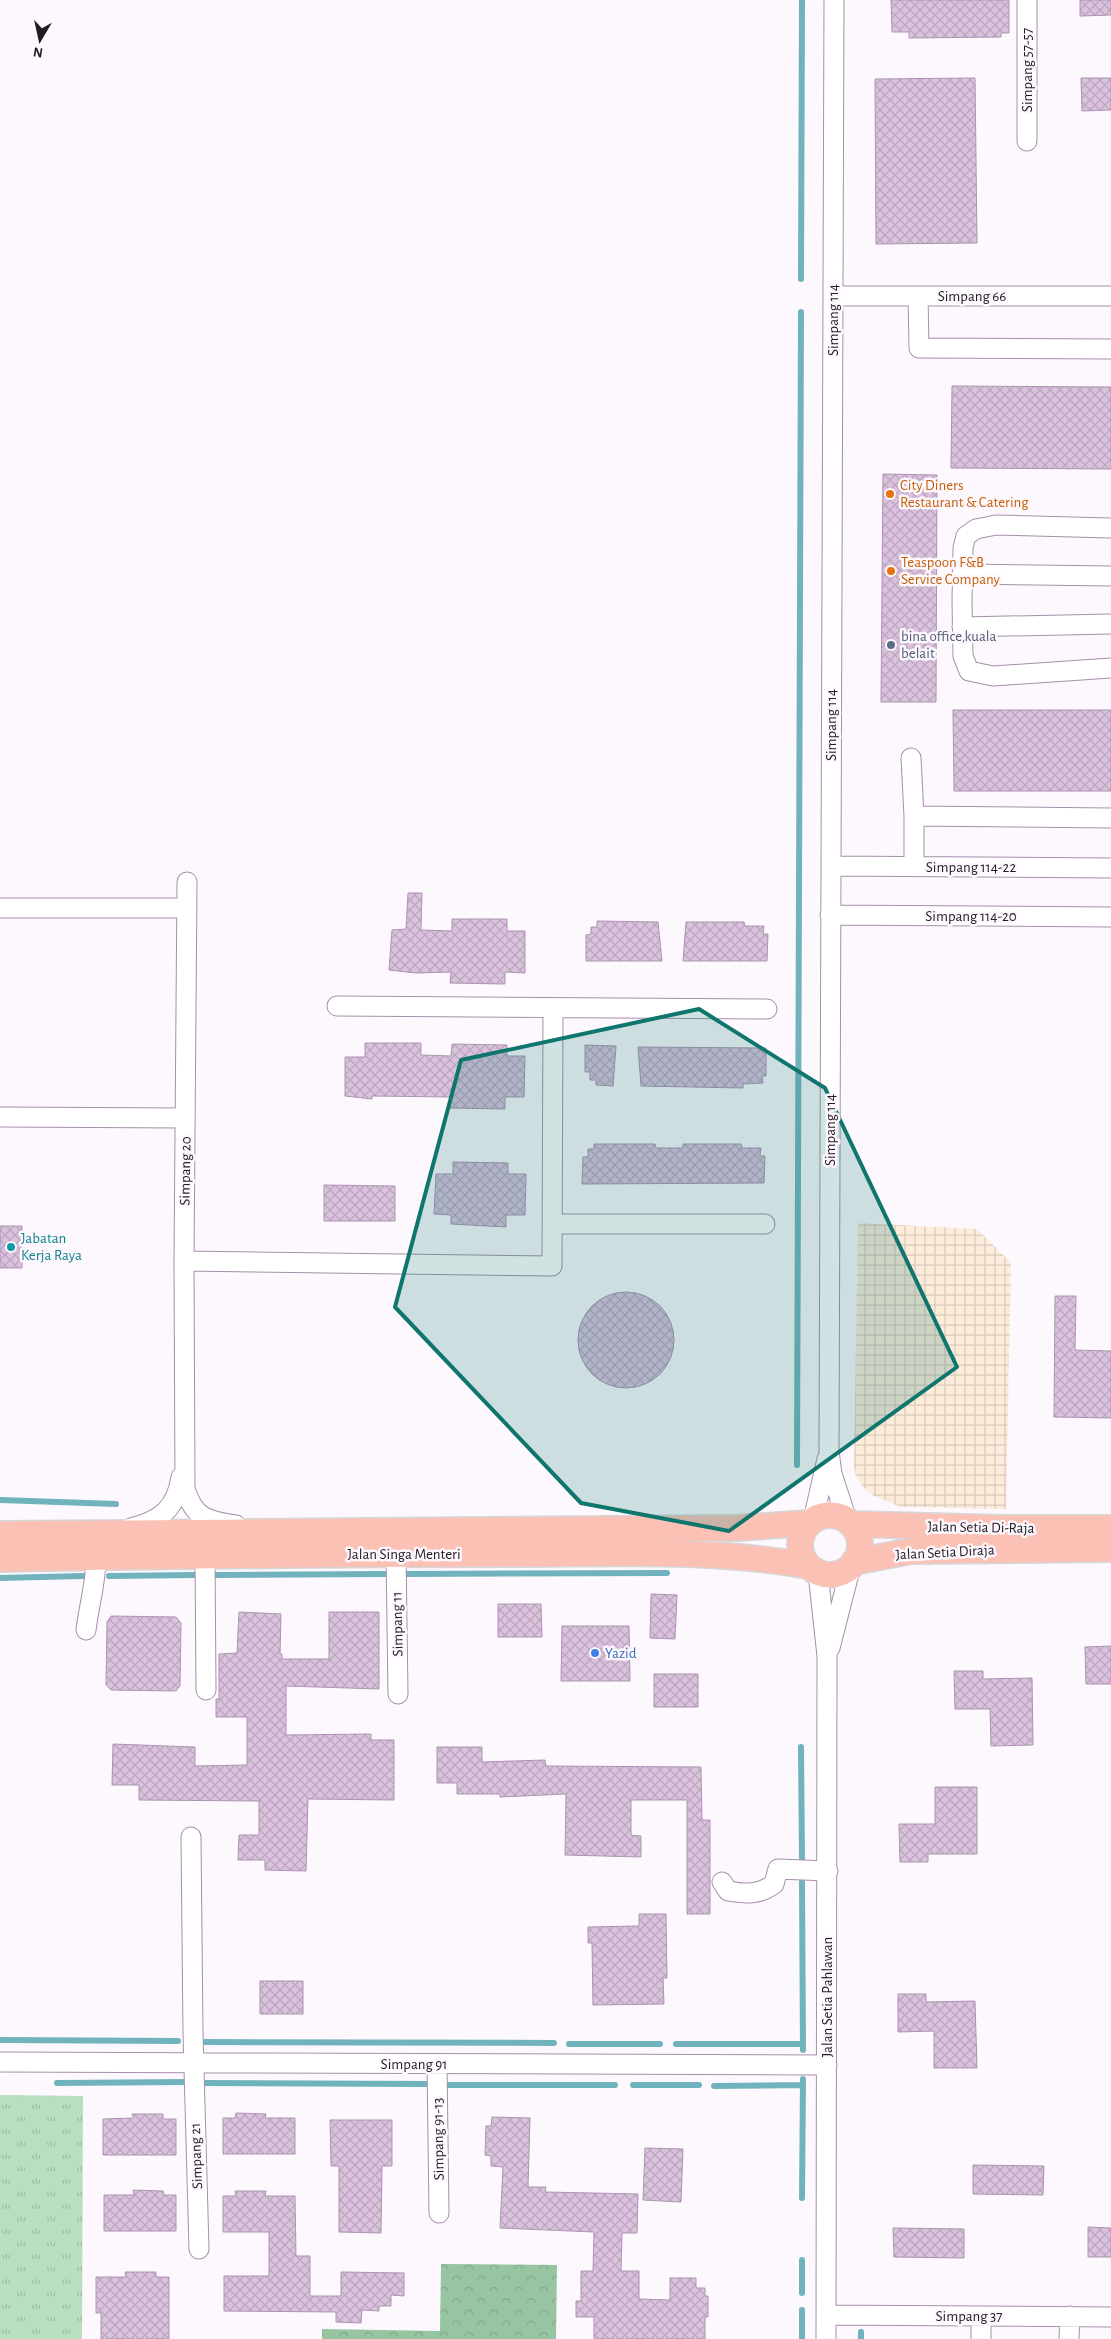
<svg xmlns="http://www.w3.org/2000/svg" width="1111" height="2339" font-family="'Alegreya Sans',sans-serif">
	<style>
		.industrial { fill: url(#industrial-grid) }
		.grass { fill: url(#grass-tufts) }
		.forest { fill: url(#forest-crowns) }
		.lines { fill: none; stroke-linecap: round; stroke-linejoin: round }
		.stream { stroke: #71b3bd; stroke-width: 6 }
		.building { fill: url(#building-cross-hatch); stroke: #ab94af }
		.minor-casing { stroke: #a68faa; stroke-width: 21 }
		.major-casing { stroke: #d7d6d8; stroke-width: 28 }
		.minor { stroke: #fff; stroke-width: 19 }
		.major { stroke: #fac1b4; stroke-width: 25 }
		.marked { fill: #0f766e; fill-opacity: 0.2; stroke: #0f766e; stroke-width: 4; stroke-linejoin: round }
		.food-dot { fill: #e8710a; stroke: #fdf8fe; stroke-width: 2 }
		.service-dot { fill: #5c6f8a; stroke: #fdf8fe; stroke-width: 2 }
		.culture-dot { fill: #0f9aa8; stroke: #fdf8fe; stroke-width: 2 }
		.shop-dot { fill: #3f7fe0; stroke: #fdf8fe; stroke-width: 2 }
		.labels { text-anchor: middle; stroke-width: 5; stroke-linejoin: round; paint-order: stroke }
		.street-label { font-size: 15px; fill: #231a25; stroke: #fdf8fe }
		.food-label { font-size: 15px; fill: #c56008; stroke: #fdf8fe; text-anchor: start }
		.service-label { font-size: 15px; fill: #4e5e75; stroke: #fdf8fe; text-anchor: start }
		.culture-label { font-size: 15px; fill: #0d838f; stroke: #fdf8fe; text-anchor: start }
		.shop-label { font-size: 15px; fill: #366cbe; stroke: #fdf8fe; text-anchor: start }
	</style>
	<defs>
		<pattern id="industrial-grid" width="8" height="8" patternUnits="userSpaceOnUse" patternTransform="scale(1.25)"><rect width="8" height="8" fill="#feecdb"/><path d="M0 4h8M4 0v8" fill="none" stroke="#d9cabc"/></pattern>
		<pattern id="grass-tufts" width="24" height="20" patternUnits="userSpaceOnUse" patternTransform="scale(1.25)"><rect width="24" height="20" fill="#b8dfc0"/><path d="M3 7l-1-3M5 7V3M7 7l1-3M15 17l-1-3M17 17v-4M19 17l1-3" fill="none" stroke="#9ebfa5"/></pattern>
		<pattern id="forest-crowns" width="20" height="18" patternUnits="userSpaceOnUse" patternTransform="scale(1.25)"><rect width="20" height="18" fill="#97c4a1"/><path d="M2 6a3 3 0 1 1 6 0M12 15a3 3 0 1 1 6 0" fill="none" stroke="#82a88a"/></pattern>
		<pattern id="building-cross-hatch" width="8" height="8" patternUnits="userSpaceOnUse" patternTransform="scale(1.25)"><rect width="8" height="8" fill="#dac2de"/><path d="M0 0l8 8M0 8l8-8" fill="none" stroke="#bba6be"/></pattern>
	</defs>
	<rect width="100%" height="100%" fill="#fdf8fe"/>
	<path class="industrial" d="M858,1223L977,1229L1011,1263L1006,1509L901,1507L874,1496L863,1487L856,1476L854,1467Z"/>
	<path class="grass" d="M0,2095L83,2096L82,2339H0Z"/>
	<path class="forest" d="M441,2264L557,2265L556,2339H322V2329L440,2331Z"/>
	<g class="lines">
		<path class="stream" d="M801,279L802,0
			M797,1465L801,312
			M0,1500L116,1504
			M406,1574L667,1573
			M215,1575L387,1574
			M109,1576L195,1575
			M0,1578L83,1576
			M801,1747L802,1859
			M802,1882L803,2050
			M0,2040L178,2041
			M205,2042L554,2043
			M569,2044H660
			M676,2044H803
			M57,2083L186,2082
			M206,2083L426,2084
			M448,2085H615
			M633,2085H699
			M714,2086L803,2085
			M802,2198L803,2079
			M802,2293V2260
			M802,2310V2339
			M861,2332V2339"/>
	</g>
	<path class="building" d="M891,0H1009V33H1001V37L909,38V32H892Z
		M1080,0H1111V15L1080,16Z
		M975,78L977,243L876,244L875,79Z
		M1081,78H1111V110L1082,111Z
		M952,386L1111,387V469L951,468Z
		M883,474L937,475L936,702H881Z
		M953,710H1111V791H954Z
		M408,893H422L421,930L452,931V919H507V931H525V973L505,972V984L450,983L451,972L416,973L389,970L392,930L406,929Z
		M597,921L658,922L662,961H586V935L591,934V927H597Z
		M686,922H744L745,926H764L763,934H768L767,961H683Z
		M365,1043H421V1055L451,1056L452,1044L507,1045V1056H525L524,1097H505V1109L450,1108V1097L372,1096V1099L345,1096V1057H365Z
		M585,1045L616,1046L613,1086L596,1085V1080H590V1072H585Z
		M638,1047L766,1048V1076H762L763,1083L743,1084V1088L641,1086Z
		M594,1144H655L656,1148H683V1144H741L742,1148H761L760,1156H765L764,1183L582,1184L583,1157H588V1149H594Z
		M453,1162L508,1163V1174H526L525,1215H506V1227L451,1224V1215L434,1214L436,1174H453Z
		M324,1185L395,1186V1221H324Z
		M0,1226H22V1268H0Z
		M578 1340a48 48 0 1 1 96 0a48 48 0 1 1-96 0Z
		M1055,1296H1076L1075,1350L1111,1351V1418L1054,1417Z
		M651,1594L677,1595L675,1639L650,1638Z
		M498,1604H541L542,1637H498Z
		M239,1612L281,1614L280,1654H282V1659H329V1612H379V1689L286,1686V1735L371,1734V1740H394V1800L308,1799L306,1871L265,1870V1860H238L239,1835H259V1801L139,1800V1785H112L113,1744L195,1747V1766L247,1765V1717H216V1699H219V1654L237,1653Z
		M111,1616L176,1617L181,1623L180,1686L176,1691L111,1690L106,1685L107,1622Z
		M562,1626H629L630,1681H561Z
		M1111,1646V1684H1086L1085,1647Z
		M954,1671H983V1679L1032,1678L1033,1745L991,1746L990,1709H955Z
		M654,1674H698V1707H654Z
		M437,1747H482V1762L545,1760L546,1766L701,1767L702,1820H710V1914H687V1800H631V1835L641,1836V1857L565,1855L566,1794L500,1797V1794H457V1783H437Z
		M935,1787H977V1854H928V1862H900L899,1824H935Z
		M639,1914H666L667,1978H663L664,2004L593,2005L592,1943H588V1927L639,1926Z
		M260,1981H303V2014H260Z
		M898,1994H926V2002L975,2001L977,2068H934V2031L898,2032Z
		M236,2113L266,2114L265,2118H295V2154H223V2118H235Z
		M132,2114H163V2119H176V2155H103V2119L134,2118Z
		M492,2117L530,2118L528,2187H546L545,2192L638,2194L637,2233H622L621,2271H639V2299L670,2300V2278H696V2288H705V2296H708V2317H705V2339H594V2317H576V2301H581V2271H593L594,2232L500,2228L503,2167L491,2166V2156L485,2155L486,2126H491Z
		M330,2120H392V2166H382L381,2233L339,2232V2166H331Z
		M645,2148L683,2149L681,2202L643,2200Z
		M973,2165L1044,2166L1043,2195L973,2194Z
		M133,2190L163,2191L164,2195H176V2231H104V2195H134Z
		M235,2191H266L265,2196H295L296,2256H310V2296H341V2272L404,2273V2296L391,2295V2306H379V2311L362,2310L361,2323L336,2322V2312L224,2311V2276H269V2232H223V2196H236Z
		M1088,2227L1111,2228V2257H1088Z
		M893,2228L964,2229V2258L894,2257Z
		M125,2272H156V2277H169V2339H101V2313H96V2277H126Z"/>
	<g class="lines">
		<g class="minor-casing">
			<path id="minor" d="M834,0L829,1451L832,1474L847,1520
				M1027,141V0
				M833,296H1111
				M918,296L919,348L1111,349
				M1111,528L996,525L976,529L966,536L963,548L962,601L963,656L969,671L993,676L1111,668
				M962,574L1111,576
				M962,627L1111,624
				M911,758L914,816V867
				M914,816L1111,818
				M831,866L1111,868
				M187,882L184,1261L185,1488C193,1518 208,1521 236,1525
				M0,908H187
				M830,915L1111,917
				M337,1006L767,1009
				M0,1117L185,1118
				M552,1224H765
				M184,1261L552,1266L553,1008
				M813,1520L827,1459
				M131,1528C161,1520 176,1509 181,1477
				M396,1554L398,1694
				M205,1556L206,1690
				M818,1573L827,1656L826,2339
				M86,1630C89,1605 96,1583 96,1558
				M830,1648L851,1566
				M191,1837L193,2033L199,2249
				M722,1882L728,1891C746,1894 759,1895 774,1884L778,1869L828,1871
				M0,2062L827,2065
				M437,2064L439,2213
				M826,2315L1111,2317
				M981,2316V2339
				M1069,2339L1070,2316"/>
		</g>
		<g class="major-casing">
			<path id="major" d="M800 1545a30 30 0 1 1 60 0a30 30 0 1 1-60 0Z
				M851,1524L1004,1528H1111
				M0,1534L737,1528L808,1523
				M0,1559C169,1556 339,1554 508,1554C608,1554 710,1548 808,1566
				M854,1562L911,1551L1111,1549"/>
		</g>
		<use href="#minor" class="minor"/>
		<use href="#major" class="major"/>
	</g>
	<path class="marked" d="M699,1009L825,1088L957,1367L729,1531L581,1503L395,1307L461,1060Z"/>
	<g class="food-dot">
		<circle cx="890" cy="494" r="5"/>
		<circle cx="891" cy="571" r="5"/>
	</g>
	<circle class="service-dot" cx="891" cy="645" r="5"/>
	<circle class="culture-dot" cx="11" cy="1247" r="5"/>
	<circle class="shop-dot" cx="595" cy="1653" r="5"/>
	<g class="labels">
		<g class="street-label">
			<text transform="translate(1027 70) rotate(-90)" y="5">Simpang 57-57</text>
			<text x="972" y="301">Simpang 66</text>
			<text transform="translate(833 320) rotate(-90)" y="5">Simpang 114</text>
			<text transform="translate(831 725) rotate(-90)" y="5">Simpang 114</text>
			<text x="971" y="872">Simpang 114-22</text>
			<text x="971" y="921">Simpang 114-20</text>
			<text transform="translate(830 1130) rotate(-90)" y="5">Simpang 114</text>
			<text transform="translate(185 1171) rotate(-89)" y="5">Simpang 20</text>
			<text transform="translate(981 1527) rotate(1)" y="5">Jalan Setia Di-Raja</text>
			<text transform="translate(945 1552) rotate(-3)" y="5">Jalan Setia Diraja</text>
			<text x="404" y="1559">Jalan Singa Menteri</text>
			<text transform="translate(397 1624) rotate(-91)" y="5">Simpang 11</text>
			<text transform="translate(827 1997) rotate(-90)" y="5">Jalan Setia Pahlawan</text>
			<text x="414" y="2069">Simpang 91</text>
			<text transform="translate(438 2139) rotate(-91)" y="5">Simpang 91-13</text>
			<text transform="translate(196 2156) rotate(-92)" y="5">Simpang 21</text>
			<text x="969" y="2321">Simpang 37</text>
		</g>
		<g class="food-label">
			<text x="900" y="490">City Diners<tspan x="900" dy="17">Restaurant &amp; Catering</tspan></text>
			<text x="901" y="567">Teaspoon F&amp;B<tspan x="901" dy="17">Service Company</tspan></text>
		</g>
		<g class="service-label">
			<text x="901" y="641">bina office,kuala<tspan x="901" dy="17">belait</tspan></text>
		</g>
		<g class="culture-label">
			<text x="21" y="1243">Jabatan<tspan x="21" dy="17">Kerja Raya</tspan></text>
		</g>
		<g class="shop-label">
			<text x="605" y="1658">Yazid</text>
		</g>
	</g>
	<g transform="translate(40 40) rotate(189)" stroke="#fdf8fe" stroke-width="4" paint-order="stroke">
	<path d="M0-4L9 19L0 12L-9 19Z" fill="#231a25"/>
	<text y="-8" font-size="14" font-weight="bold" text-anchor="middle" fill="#231a25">N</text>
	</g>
</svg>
